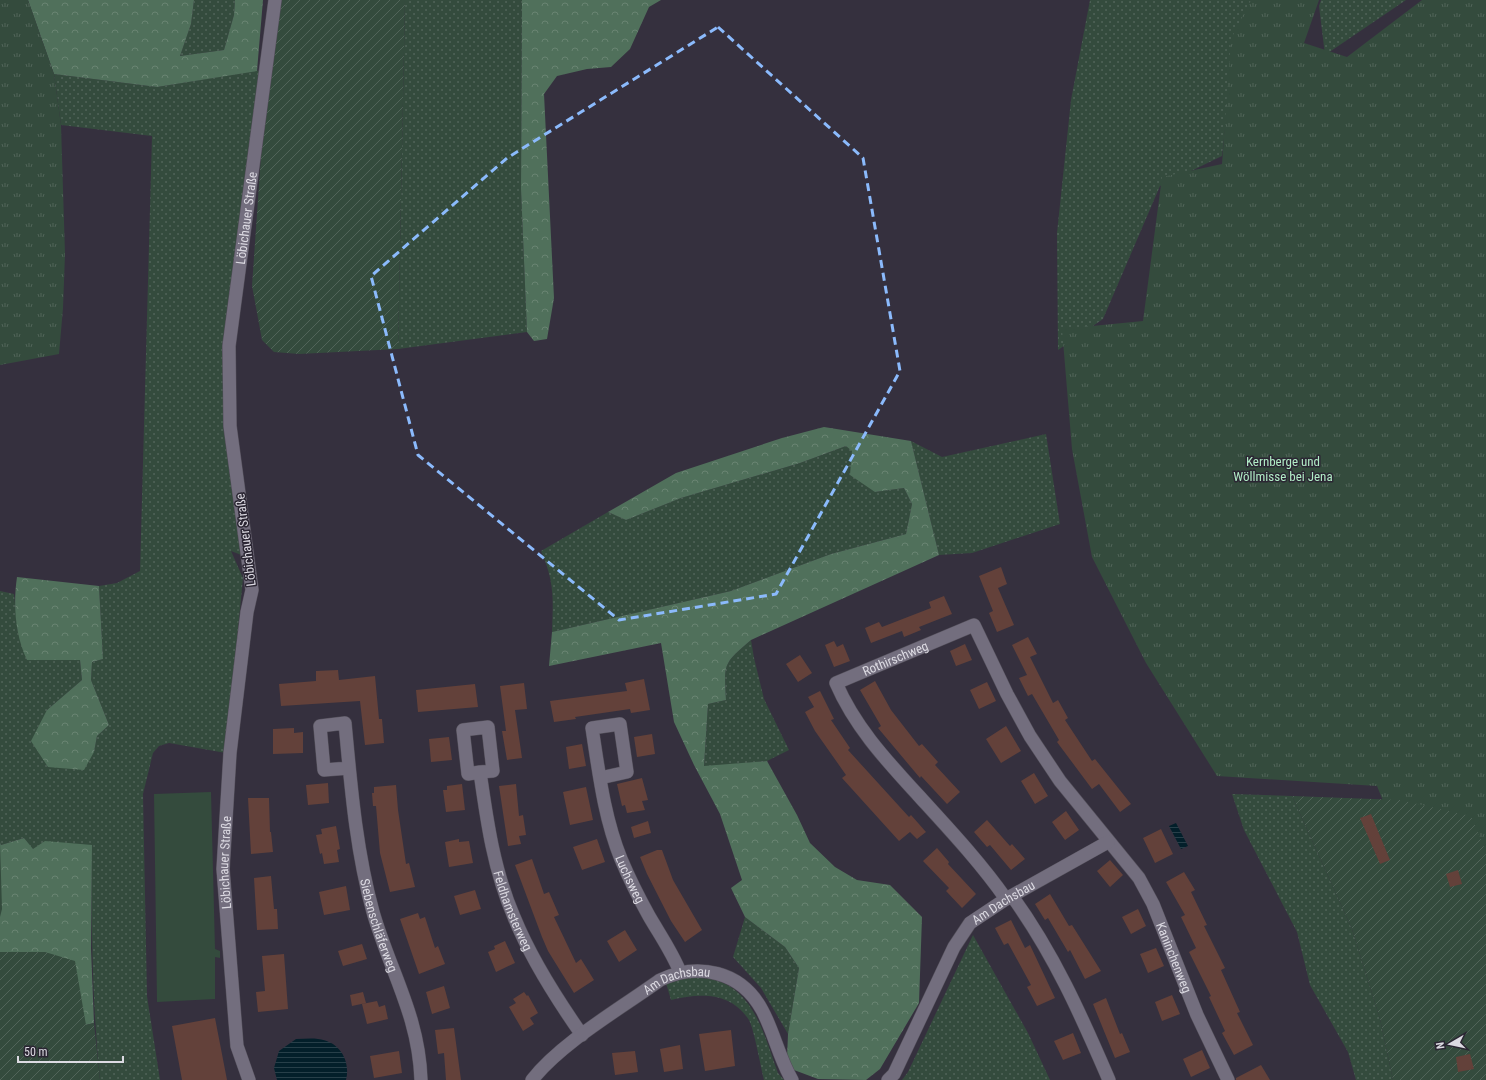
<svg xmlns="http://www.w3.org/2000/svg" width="1486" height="1080" font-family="'Roboto Condensed',sans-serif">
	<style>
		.grass { fill: url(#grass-dots) }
		.forest { fill: url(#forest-crowns) }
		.park { fill: url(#park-tufts) }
		.garden { fill: url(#garden-furrows) }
		.pitch { fill: #344b3d }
		.water { fill: url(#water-rules) }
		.building { fill: #63413a }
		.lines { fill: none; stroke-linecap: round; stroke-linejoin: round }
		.street-casing { stroke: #524e59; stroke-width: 14 }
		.street { stroke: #736e7e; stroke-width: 13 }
		.marked { fill: none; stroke: #8bbafc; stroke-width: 3; stroke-dasharray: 8 5; stroke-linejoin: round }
		.labels { text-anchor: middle; stroke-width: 3; stroke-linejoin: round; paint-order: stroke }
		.street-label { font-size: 13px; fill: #dcdae2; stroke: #2b2633 }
		.park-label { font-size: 13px; fill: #b1ecc6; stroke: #2b2633 }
	</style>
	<defs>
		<pattern id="grass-dots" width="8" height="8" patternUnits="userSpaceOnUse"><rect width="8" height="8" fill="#344b3d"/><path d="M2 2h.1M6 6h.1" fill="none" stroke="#516459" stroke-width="1.8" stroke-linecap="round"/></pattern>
		<pattern id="forest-crowns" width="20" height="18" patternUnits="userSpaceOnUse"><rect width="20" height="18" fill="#50705b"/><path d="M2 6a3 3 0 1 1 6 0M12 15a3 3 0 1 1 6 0" fill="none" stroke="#698472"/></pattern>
		<pattern id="park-tufts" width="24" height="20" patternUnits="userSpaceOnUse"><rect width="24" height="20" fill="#344b3d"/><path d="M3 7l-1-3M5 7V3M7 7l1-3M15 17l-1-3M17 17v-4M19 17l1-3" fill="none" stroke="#516459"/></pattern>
		<pattern id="garden-furrows" width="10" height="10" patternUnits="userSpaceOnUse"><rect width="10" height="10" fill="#344b3d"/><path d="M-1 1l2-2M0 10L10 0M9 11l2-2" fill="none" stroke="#516459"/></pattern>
		<pattern id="water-rules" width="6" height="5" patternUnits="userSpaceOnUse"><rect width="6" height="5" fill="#031f2a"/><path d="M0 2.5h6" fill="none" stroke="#273f49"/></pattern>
	</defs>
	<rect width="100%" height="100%" fill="#35303e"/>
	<path class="grass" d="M194,0H235L234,15L224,50L180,56L191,24Z
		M405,0H522L521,189L527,332L398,349Z
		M1090,0H1254L1235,39L1222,156L1160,186L1103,319L1058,350L1057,233L1071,100Z
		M1321,0H1406L1325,55L1319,6Z
		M267,69L229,346L249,558L231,551L243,578L226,753L169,743L159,746L153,753L143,794L147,996L160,1080H100C92,1002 91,924 92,846L32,849L24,838L1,845L0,842V591L14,594L18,632L80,660L82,680L47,710L94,752L97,736L109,725L91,680L92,662L103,659L99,586L117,583L140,571L152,136L61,125L54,74L157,87Z
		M1046,434L1060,524L972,553L939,555L911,441L942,457Z
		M846,446L852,450L875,492L904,488L912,504L906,534L831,554L731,591L552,632C553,599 555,583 541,551L608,512L626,520L681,498L800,463Z
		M751,640L754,658L764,699L789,750L767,761L704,767L708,704L726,700C724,663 723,664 751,640Z
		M1232,794L1292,796L1352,929L1380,1019L1393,1080H1356L1348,1052L1310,985L1297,932L1244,830Z
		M745,917L785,947L799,968L788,1034L761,988L733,957Z
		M973,935L1028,1033L1050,1080H902L908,1072Z
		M691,977C699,978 707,978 715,980C755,991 765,1038 778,1073L784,1080H764C761,1068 754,1029 749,1020C731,992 700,993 671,1000L666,983Z"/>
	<path class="forest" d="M28,0H194L191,24L180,56L224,50L234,15L235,0H263L257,71L157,87L54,74Z
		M522,0H661L649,7L630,49L611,67L587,69L557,76L544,94L554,298L547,339L534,341L527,332L521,189Z
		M824,427L911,441L939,555L751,640C723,664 724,663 726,700L708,704L704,766L767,761L797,815L810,843L835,867L857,880L890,885L922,917L919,1003L880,1069L866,1080L818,1079L794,1070L787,1058L788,1034L799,968L785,947L745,917L731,888L742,880L720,814L694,765L674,722L661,643L549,666L552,632L731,591L831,554L906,534L912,504L904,488L875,492L850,475L852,451L846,446L800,463L681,498L626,520L608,512L676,473L782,438Z
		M17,577L99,586L103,659L92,662L91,680L109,725L97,736L94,752L84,770L48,767L31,741L47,710L82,680L80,660H27C15,635 13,604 17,577Z
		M24,838L33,849L45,841L92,845L91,949L94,1023L86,1025L45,952H0V842L1,845Z"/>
	<path class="park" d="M0,0H28L54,74L61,125L65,254L63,308L59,354L0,365Z
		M1251,0H1319L1304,43L1347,57L1422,0H1486V1080L1462,995L1377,786L1217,776L1146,663L1092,557L1072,449L1062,329L1143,321L1162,177L1222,164L1231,39Z
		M0,842L2,909L0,917Z"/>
	<path class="garden" d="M275,0H405L398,349L299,354L274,352L262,340L252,286L267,69Z
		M1292,796L1400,800L1471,816L1486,852V1080H1393L1380,1019L1352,929Z
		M0,952H45L75,961L86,1025L94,1023L100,1080H0Z"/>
	<path class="pitch" d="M211,792L215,949L220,951V958L215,957V999L157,1002L154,794Z"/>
	<path class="water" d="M1176,823L1188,846L1181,849L1169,826Z
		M296,1039C303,1039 311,1038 318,1039C339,1041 351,1060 346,1080H277L274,1068L279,1051Z"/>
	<path class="building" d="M1001,567L1007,584L998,588L1014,625L997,632L989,613L993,611L979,576Z
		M944,596L952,614L919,627L921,630L904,637L902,631L871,643L865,628L879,622L882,627L931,608L929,602Z
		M1028,637L1037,654L1030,657L1053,703L1058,700L1068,718L1065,720L1092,761L1095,759L1131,804L1120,812L1099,784L1092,789L1057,742L1059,740L1032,694L1028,696L1019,678L1027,675L1012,645Z
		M834,641L837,647L843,644L850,661L834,667L825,645Z
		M965,644L972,660L956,666L950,651Z
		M800,655L812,673L798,682L786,664Z
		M338,670L339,680L375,676L379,719H382L384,743L365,745L360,701L281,706L279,684L316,681V671Z
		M644,679L650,710L631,713L630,709L575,717L576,719L554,722L550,701L627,691L625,683Z
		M875,681L891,710L919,746L922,744L938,762L935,765L960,792L947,804L921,776L920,778L878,728L881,726L860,690Z
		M987,682L996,701L979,709L970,690Z
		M524,683L527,709L515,710L522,758L507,760L502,731H506L500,686Z
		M475,684L478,707L418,712L416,690Z
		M820,691L834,719L831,720L850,748L848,750L909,817L911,815L926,832L917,839L910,832L899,841L842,778L846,775L815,731L805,712L814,707L808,697Z
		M1006,726L1021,751L1001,763L986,739Z
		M294,728V733L303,732V753L273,754V729Z
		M652,734L655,754L637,757L634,737Z
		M449,737L452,760L431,762L429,739Z
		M582,744L586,766L569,769L566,747Z
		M1034,773L1048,796L1035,804L1021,781Z
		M642,778L648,800L642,801L645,810L627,813L625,805L622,806L617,784Z
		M328,783L329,803L308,805L306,785Z
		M462,784L465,810L446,812L443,790H447V786Z
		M516,784L519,816L523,815L526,835L519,836L521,844L508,846L499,786Z
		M396,785L398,810L406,864L409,863L415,887L390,892L380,853L376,806H373L372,793H374V787Z
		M586,787L593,820L570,825L563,792Z
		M248,798H269L270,832H271L273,852L251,854Z
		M1066,811L1079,830L1065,840L1052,822Z
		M1371,814L1390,860L1380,864L1360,818Z
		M987,820L1010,846L1012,844L1025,859L1011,870L990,845L987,847L974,832Z
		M648,821L651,833L634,838L631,827Z
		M336,826L340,849L337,850L339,862L324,864L322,853L320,854L316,835L322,834L321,829Z
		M1161,829L1173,854L1155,863L1143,838Z
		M459,839V842L469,841L473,863L449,867L445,842Z
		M597,839L605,862L582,870L573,847Z
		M937,848L949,862L948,864L976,894L962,908L946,891L949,888L923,861Z
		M657,850H662L673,880L702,930L685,942L671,921L647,874L640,857Z
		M532,859L544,894L549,892L559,915L554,917L576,963L581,959L594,980L574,993L548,951L542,937L515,865Z
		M1110,860L1123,875L1110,887L1097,871Z
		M1458,870L1462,884L1450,887L1446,874Z
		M1184,872L1195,890L1191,892L1207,925L1204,926L1225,968L1221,970L1240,1012L1237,1013L1253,1045L1234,1055L1222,1033L1225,1031L1209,997L1211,996L1189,952L1196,948L1181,917L1185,915L1166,882Z
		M271,876L274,909H277L278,929L257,930L254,878Z
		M346,886L350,910L324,915L319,892Z
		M475,890L481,909L460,915L454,896Z
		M1050,894L1069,926L1072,925L1101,971L1085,979L1070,950L1068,952L1048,918L1045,920L1035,904Z
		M1138,909L1146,926L1131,934L1122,917Z
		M418,913L420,919L425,917L435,948L438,946L445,964L419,974L400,919Z
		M1011,920L1025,948L1030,945L1055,998L1037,1006L1027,987L1031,985L1008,943L1004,945L995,928Z
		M625,930L637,950L619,962L607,941Z
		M505,941L515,963L496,972L488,952L495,949L494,946Z
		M362,944L367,959L343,966L338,951Z
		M1156,948L1164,966L1148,973L1140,954Z
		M284,954L288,1009L258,1012L256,992L265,991L262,956Z
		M444,986L450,1008L432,1014L426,992Z
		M363,992L366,1003L352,1006L350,995Z
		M524,992L527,996L528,995L538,1013L530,1018L534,1024L523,1031L509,1007L516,1003L513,999Z
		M1172,995L1180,1014L1162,1021L1155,1002Z
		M1106,998L1120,1034L1122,1033L1130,1052L1115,1058L1093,1004Z
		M377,1001L379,1007L385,1005L388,1019L367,1024L362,1004Z
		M215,1018L227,1080H182L172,1026Z
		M454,1028L461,1080H446L444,1053L438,1054L435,1030Z
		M731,1030L735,1066L705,1071L699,1034Z
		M1073,1033L1081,1053L1063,1060L1054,1041Z
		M680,1045L683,1069L664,1072L660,1049Z
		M1202,1050L1210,1068L1191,1077L1183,1059Z
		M399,1051L402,1073L374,1078L370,1056Z
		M635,1051L638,1072L615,1075L612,1053Z
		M1470,1054L1474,1069L1458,1072L1456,1057Z
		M1261,1065L1270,1080H1236V1078Z"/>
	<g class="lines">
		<g class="street-casing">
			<g id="street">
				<path id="s1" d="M349,768L324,770L320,726L345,723C351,787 356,850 373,912C390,971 419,1016 421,1080"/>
				<path id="s2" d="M480,772L493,771L488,727L463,730L468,774L480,772C487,822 494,871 514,917C531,959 556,998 582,1035"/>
				<path id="s3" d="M600,778L627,772L620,724L592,728C599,773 604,817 621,859C629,878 639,898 649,916C660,935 672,952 680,972"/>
				<path d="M1012,896C1054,954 1081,1015 1109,1080"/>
				<path id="s4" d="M1006,899C980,862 949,829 918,795C886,760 855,727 836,683L974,625L1007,694L1030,736L1060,781L1139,878L1153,904L1197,1015L1228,1080"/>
				<path id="s5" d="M249,1080L237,1046L223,869L230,753L247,612L252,590L230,426L229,346L275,0"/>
				<path id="s6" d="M532,1080C562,1042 620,1009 660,980C698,962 741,971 762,1010C774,1032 779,1058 792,1080"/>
				<path id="s7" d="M888,1080L894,1074L954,947L970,923L1006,899L1108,842"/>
			</g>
		</g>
		<use href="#street" class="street"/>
	</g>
	<path class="marked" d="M718,27L863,158L900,371L776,594L619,620L418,455L371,276L507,158Z"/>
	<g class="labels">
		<g class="street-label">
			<text dy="5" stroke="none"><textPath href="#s5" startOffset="869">Löbichauer Straße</textPath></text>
			<text transform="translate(245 540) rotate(-97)" y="5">Löbichauer Straße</text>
			<text dy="5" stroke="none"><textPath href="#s4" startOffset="340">Rothirschweg</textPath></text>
			<text dy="5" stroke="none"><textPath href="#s5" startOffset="220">Löbichauer Straße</textPath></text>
			<text dy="5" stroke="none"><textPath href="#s3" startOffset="261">Luchsweg</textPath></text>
			<text dy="5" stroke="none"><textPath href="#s7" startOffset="217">Am Dachsbau</textPath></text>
			<text dy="5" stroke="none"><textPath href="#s2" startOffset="282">Feldhamsterweg</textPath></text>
			<text dy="5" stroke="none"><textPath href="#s1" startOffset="300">Siebenschläferweg</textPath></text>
			<text dy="5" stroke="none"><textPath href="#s4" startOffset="816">Kaninchenweg</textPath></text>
			<text dy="5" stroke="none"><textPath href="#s6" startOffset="179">Am Dachsbau</textPath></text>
		</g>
		<g class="park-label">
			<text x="1283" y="466">Kernberge und<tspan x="1283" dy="15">Wöllmisse bei Jena</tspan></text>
		</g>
	</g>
	<g transform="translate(1450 1044) rotate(261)" stroke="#2b2633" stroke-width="3" paint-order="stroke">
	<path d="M0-3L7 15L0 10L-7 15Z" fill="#dcdae2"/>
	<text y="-6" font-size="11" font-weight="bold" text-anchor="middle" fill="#dcdae2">N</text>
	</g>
	<path d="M18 1056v6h105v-6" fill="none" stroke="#dcdae2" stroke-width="2"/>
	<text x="24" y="1056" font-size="12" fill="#dcdae2" stroke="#2b2633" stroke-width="3" paint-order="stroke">50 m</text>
</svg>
